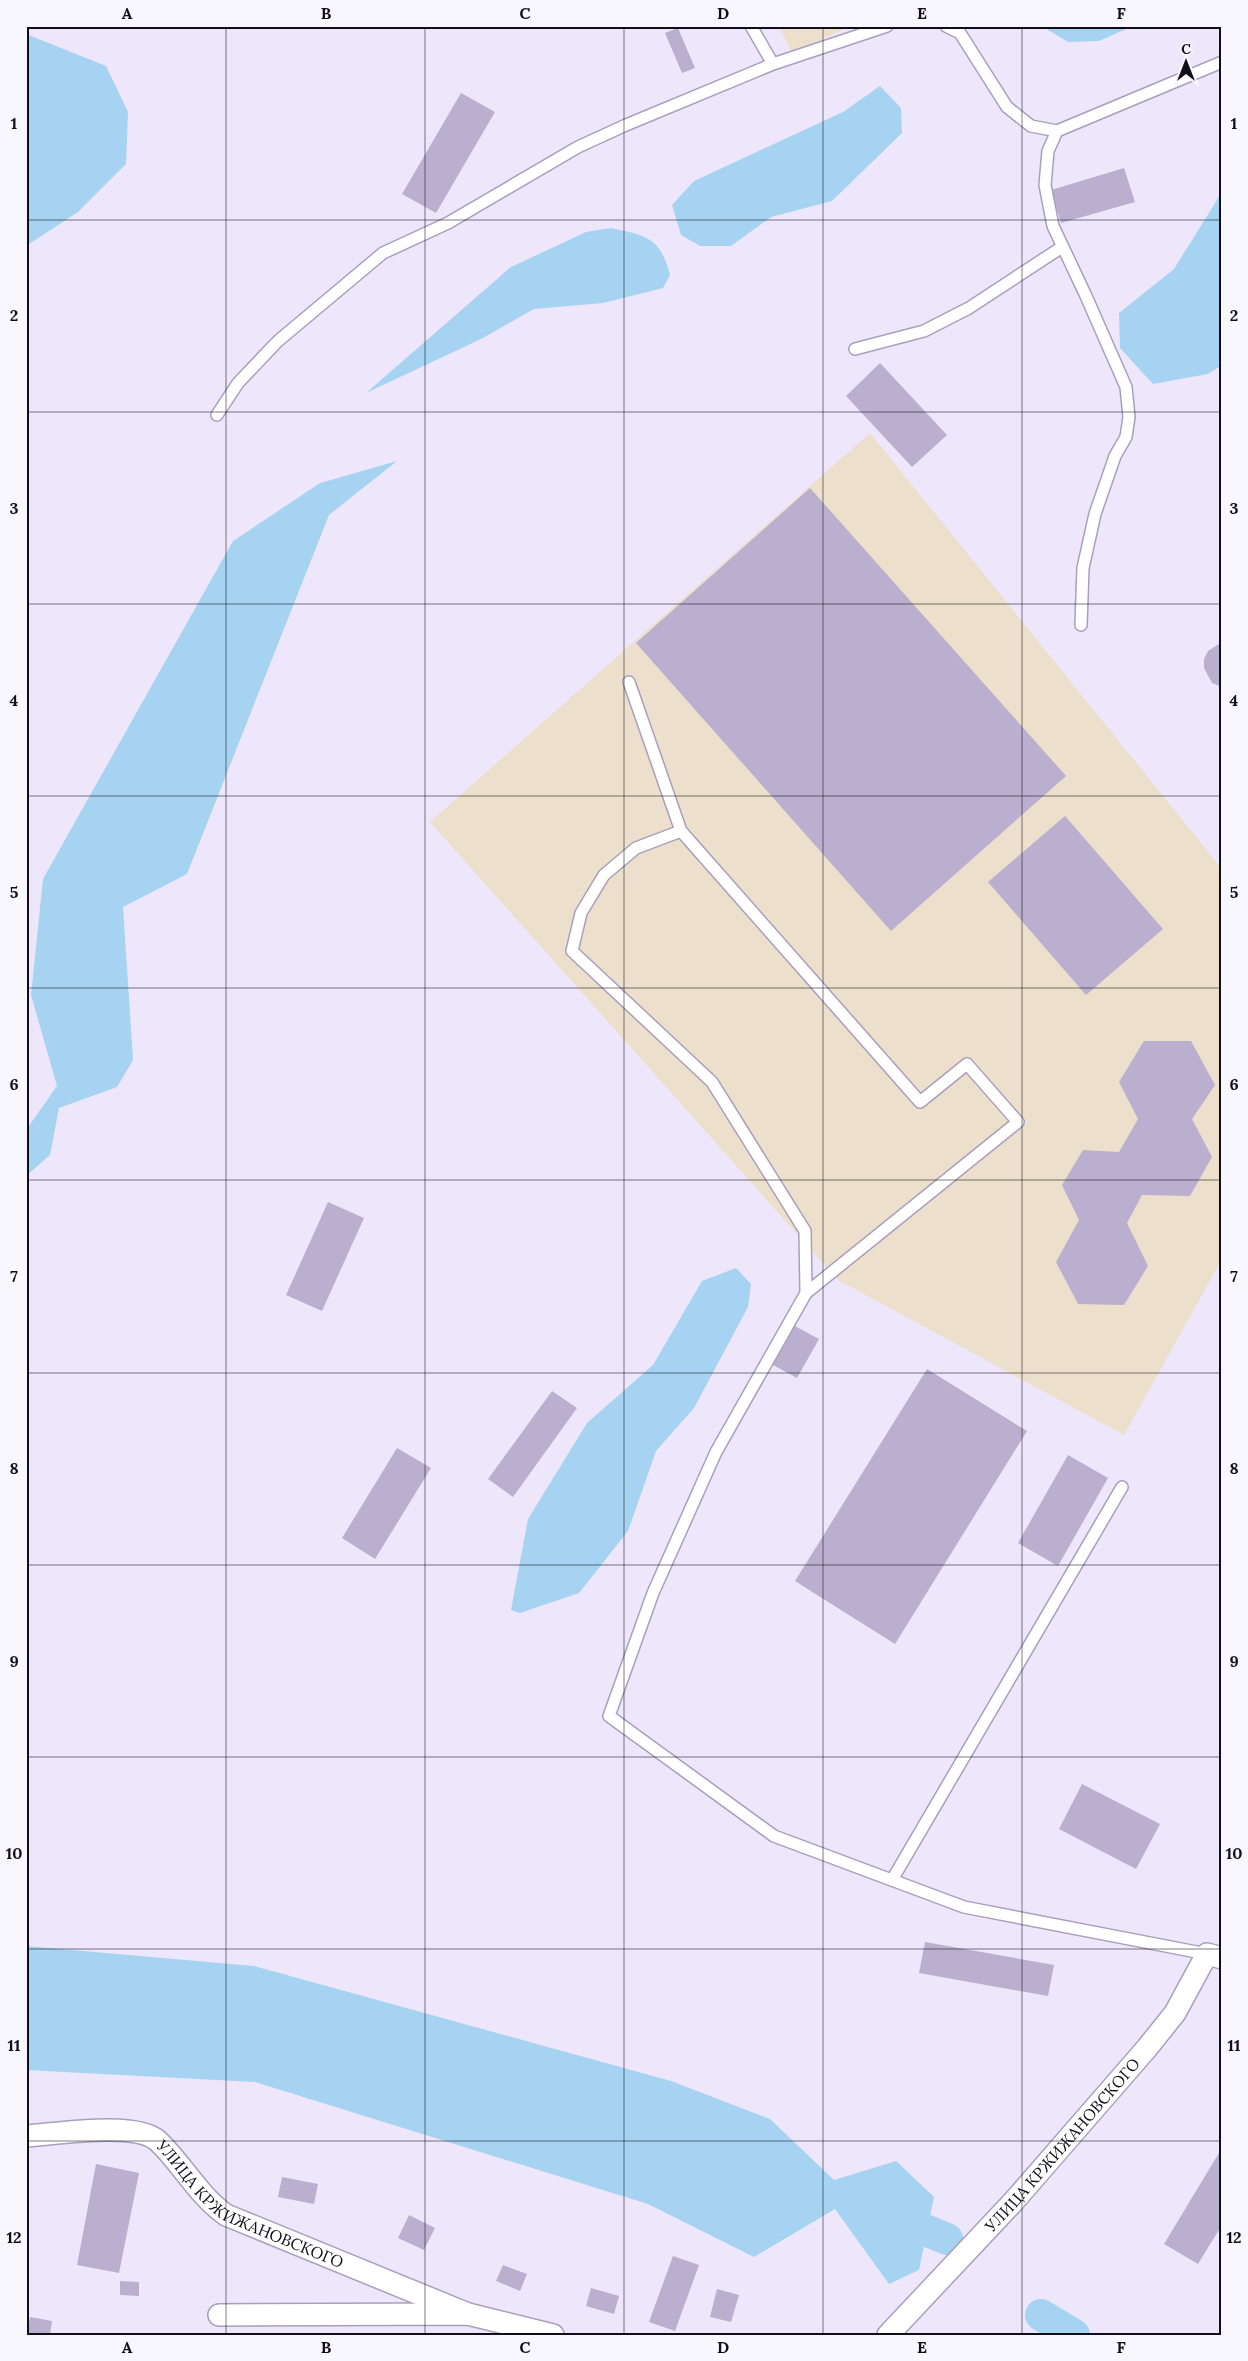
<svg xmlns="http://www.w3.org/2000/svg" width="1248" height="2361" font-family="Lora,serif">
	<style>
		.industrial { fill: #ecdfcb }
		.water { fill: #a5d3f1 }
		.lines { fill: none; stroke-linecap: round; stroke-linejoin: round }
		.river { stroke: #a5d3f1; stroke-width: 32 }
		.building { fill: #baafce }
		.lane-casing { stroke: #aa9ebd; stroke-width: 14 }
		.street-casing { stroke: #aa9ebd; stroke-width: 24 }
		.lane { stroke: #fff; stroke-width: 11 }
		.street { stroke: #fff; stroke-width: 21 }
		.grid { fill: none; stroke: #120e19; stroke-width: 1; stroke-opacity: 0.55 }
		.labels { text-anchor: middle; stroke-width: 4; stroke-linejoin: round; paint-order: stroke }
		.street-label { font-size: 16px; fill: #120e19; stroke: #f9f7fe }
		.neatline { fill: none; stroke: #120e19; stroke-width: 2 }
		.grid-label { font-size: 16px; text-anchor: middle; font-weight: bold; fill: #120e19 }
	</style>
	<rect width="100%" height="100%" fill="#eee7fb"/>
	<path class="industrial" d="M779,26H851L792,53Z
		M870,433L1222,869V1259L1124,1435L838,1280L430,822Z"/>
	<path class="water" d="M1047,26H1133L1099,41L1068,42L1045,28Z
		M26,34L106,66L128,112L126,164L78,212L26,246Z
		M880,86L901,108L902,133L832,201L771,217L731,246H700L681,235L672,205L694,181L843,112Z
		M1222,192V365L1208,374L1153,384L1120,348L1119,313L1174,269Z
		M611,228C647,236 660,237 670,275L663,288L603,303L534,309L481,339L366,393L511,267L586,232Z
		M397,461L329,515L187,874L123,907L133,1060L117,1087L59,1108L50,1155L26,1176V1130L57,1086L31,995L43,879L233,541L320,483Z
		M736,1268L751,1284L748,1307L694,1408L656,1451L628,1531L579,1593L520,1613L511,1610L528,1519L587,1423L653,1365L702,1281Z
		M26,1946L254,1966L671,2081L770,2119L834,2180L896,2161L934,2197L919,2270L889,2284L835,2209L754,2257L648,2204L255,2082L26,2070Z"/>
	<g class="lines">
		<path class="river" d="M886,2214L947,2239
			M1041,2315L1074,2335"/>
	</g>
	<path class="building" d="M678,28L695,68L682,73L665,33Z
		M461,93L495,112L436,213L402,194Z
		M1124,168L1135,202L1061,223L1051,190Z
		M880,363L947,435L912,467L846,396Z
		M810,488L1066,776L891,931L636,643Z
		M1222,642V687L1212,683L1204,668V659L1208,651Z
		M1065,816L1163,929L1086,995L988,882Z
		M1144,1041H1191L1215,1085L1192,1119L1212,1157L1190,1196L1142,1195L1127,1223L1148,1266L1124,1305L1078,1304L1056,1262L1079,1220L1062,1185L1083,1150L1119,1152L1138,1119L1119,1082Z
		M328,1202L364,1218L322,1311L286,1295Z
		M793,1325L819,1339L797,1378L771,1364Z
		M927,1369L1027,1431L895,1644L795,1581Z
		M552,1391L577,1408L513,1497L488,1479Z
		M397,1448L431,1468L375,1559L342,1538Z
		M1068,1455L1108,1478L1058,1566L1018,1543Z
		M1082,1784L1160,1824L1136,1869L1059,1829Z
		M925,1942L1054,1965L1048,1996L919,1973Z
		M1222,2148V2225L1198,2264L1164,2244Z
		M96,2164L139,2173L119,2273L77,2265Z
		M282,2177L318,2184L314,2204L278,2197Z
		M409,2215L435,2228L424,2250L398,2238Z
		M673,2256L699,2265L675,2331L649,2322Z
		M503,2265L527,2274L520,2291L496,2281Z
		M120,2281L139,2282V2296L120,2295Z
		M591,2288L619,2296L614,2314L586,2306Z
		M717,2289L739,2295L731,2322L710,2317Z
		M30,2317L52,2321L50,2335H27Z"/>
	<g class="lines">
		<g class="lane-casing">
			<path id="lane" d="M751,26L773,64
				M946,26L960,33L1007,107L1031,126L1057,131
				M855,349L924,331L969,308L1062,247
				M217,415L238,383L278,341L383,253L448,223L578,147L626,125L773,64L887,26
				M1081,625L1083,568L1095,514L1115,456L1126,437L1129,417L1126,387L1086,296L1053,226L1045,185L1048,151L1057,131L1222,62
				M629,682L681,831L636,848L604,875L581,913L572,951L712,1082L805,1231L806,1293L716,1452L653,1593L609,1716L774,1836L964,1907L1207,1954
				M681,831L920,1102L967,1064L1018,1122L806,1293
				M892,1880L1122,1487"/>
		</g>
		<g class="street-casing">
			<g id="street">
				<path id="s1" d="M26,2136C57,2134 136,2121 158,2141C183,2165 198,2195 226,2215L468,2314"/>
				<path d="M219,2315L468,2314L553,2335"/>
				<path id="s2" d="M888,2335L1014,2201L1147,2048L1175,2013L1207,1954L1222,1958"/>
			</g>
		</g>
		<use href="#lane" class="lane"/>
		<use href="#street" class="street"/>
	</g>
	<path class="grid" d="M226,26V2335M425,26V2335M624,26V2335M823,26V2335M1022,26V2335M26,220H1222M26,412H1222M26,604H1222M26,796H1222M26,988H1222M26,1180H1222M26,1373H1222M26,1565H1222M26,1757H1222M26,1949H1222M26,2141H1222"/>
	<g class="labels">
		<g class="street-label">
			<text dy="6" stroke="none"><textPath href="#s2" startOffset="258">УЛИЦА КРЖИЖАНОВСКОГО</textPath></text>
			<text dy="6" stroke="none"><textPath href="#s1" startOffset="249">УЛИЦА КРЖИЖАНОВСКОГО</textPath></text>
		</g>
	</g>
	<rect width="1248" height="2361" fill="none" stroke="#f9f7fe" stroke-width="55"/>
	<g transform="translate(1186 62)" stroke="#f9f7fe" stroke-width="4" paint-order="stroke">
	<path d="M0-4L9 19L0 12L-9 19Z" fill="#120e19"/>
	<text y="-8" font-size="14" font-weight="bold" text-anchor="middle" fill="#120e19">С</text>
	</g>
	<rect x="28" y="28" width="1192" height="2306" class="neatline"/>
	<g class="grid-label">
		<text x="127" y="19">A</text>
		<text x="326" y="19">B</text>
		<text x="525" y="19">C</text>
		<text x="723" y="19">D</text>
		<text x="922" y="19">E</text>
		<text x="1121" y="19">F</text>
		<text x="14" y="129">1</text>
		<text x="1234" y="129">1</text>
		<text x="14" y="321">2</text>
		<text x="1234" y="321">2</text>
		<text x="14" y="514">3</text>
		<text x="1234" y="514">3</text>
		<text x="14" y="706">4</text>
		<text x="1234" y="706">4</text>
		<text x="14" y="898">5</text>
		<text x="1234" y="898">5</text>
		<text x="14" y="1090">6</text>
		<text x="1234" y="1090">6</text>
		<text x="14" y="1282">7</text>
		<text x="1234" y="1282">7</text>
		<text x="14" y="1474">8</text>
		<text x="1234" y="1474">8</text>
		<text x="14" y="1667">9</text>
		<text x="1234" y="1667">9</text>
		<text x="14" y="1859">10</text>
		<text x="1234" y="1859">10</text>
		<text x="14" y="2051">11</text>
		<text x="1234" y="2051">11</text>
		<text x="14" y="2243">12</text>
		<text x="1234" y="2243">12</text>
		<text x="127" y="2353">A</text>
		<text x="326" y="2353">B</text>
		<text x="525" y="2353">C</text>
		<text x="723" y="2353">D</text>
		<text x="922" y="2353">E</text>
		<text x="1121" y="2353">F</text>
	</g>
</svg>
